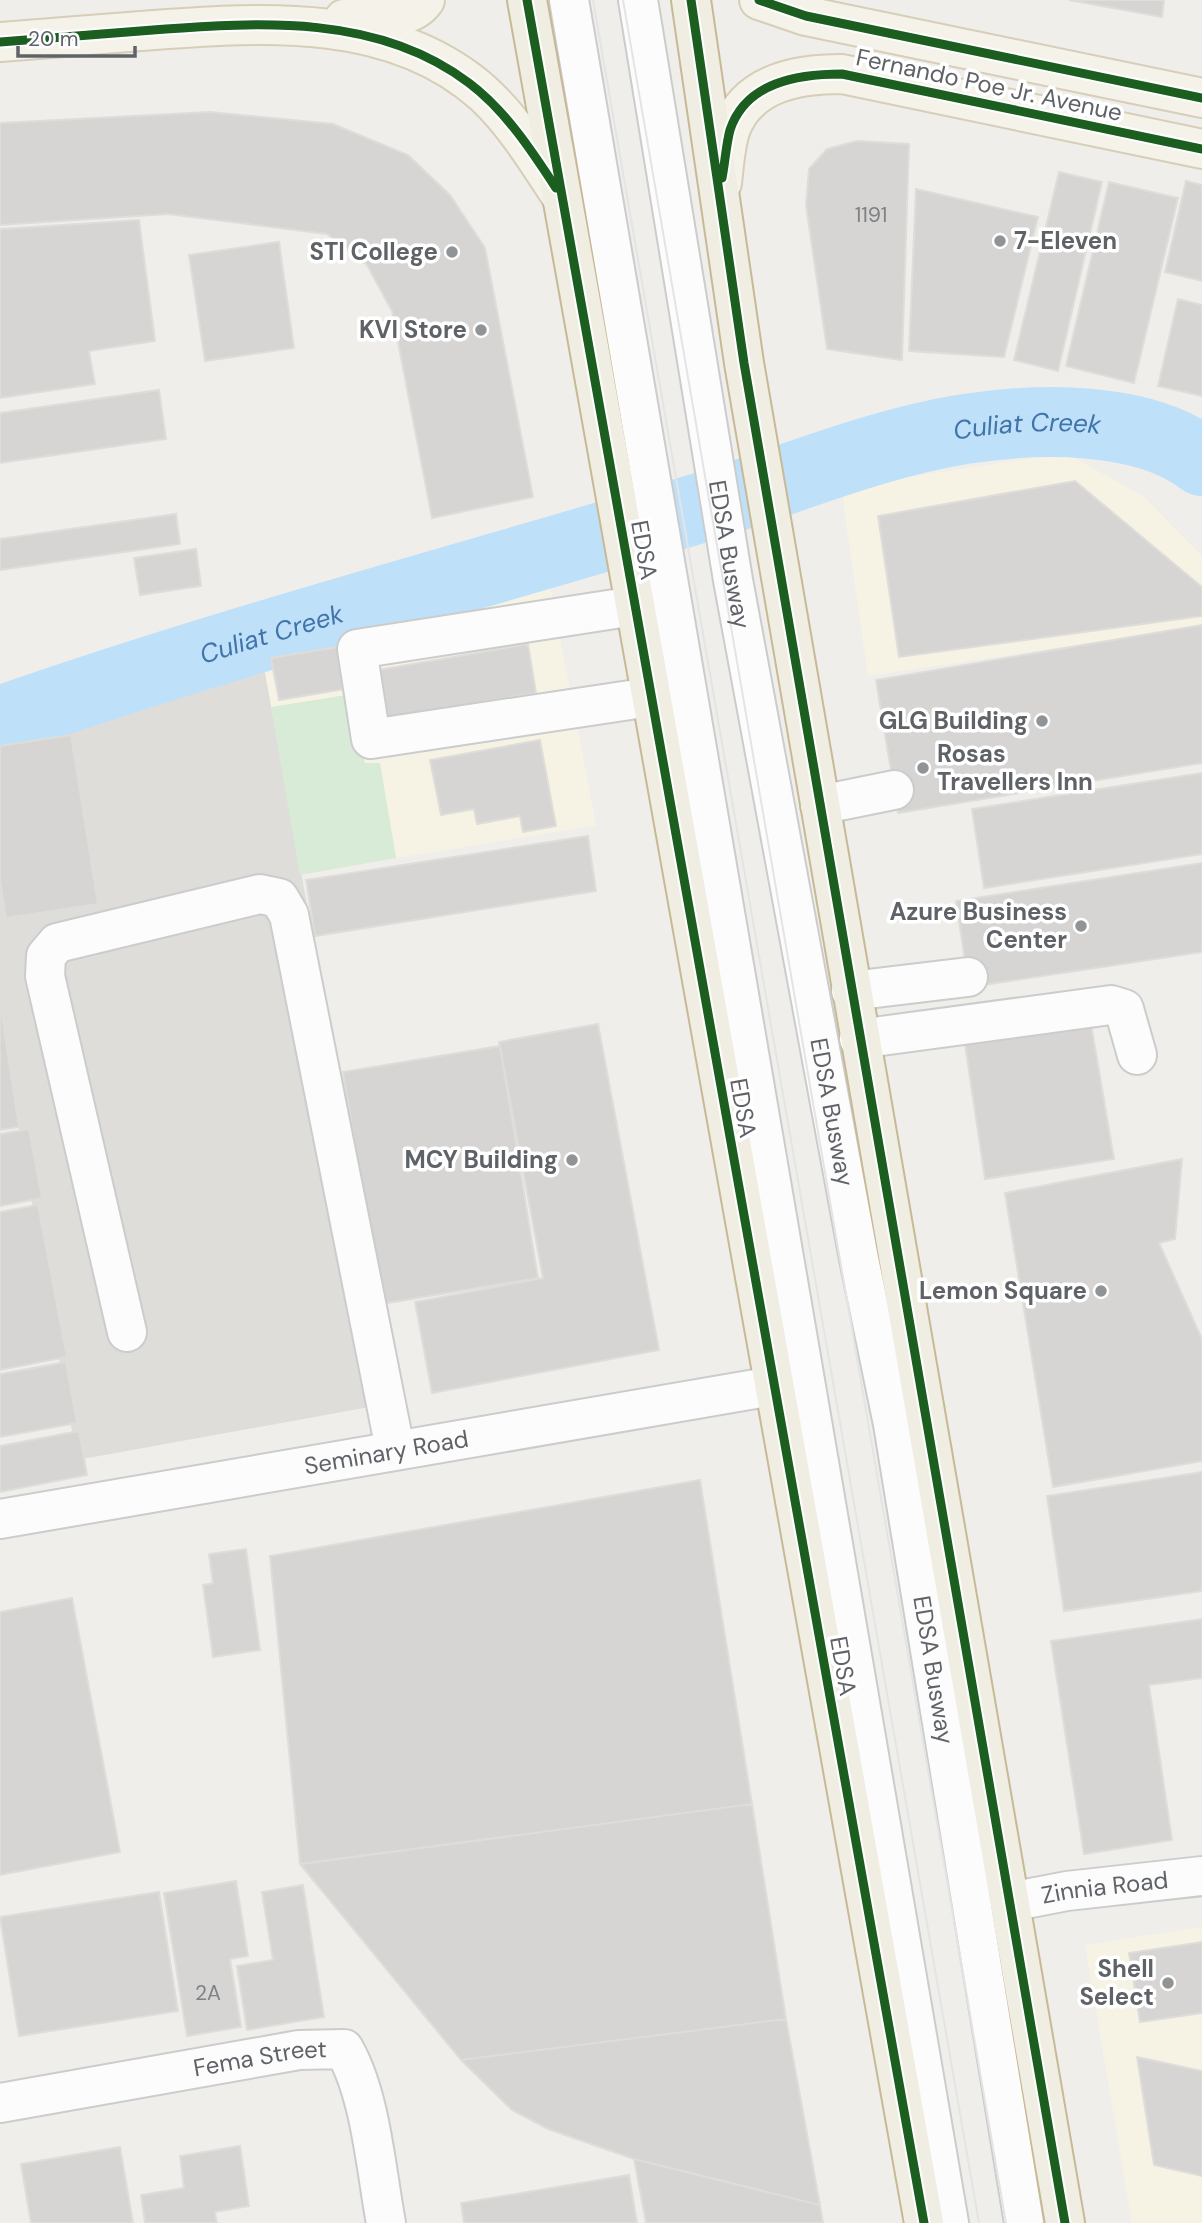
<svg xmlns="http://www.w3.org/2000/svg" width="1202" height="2223" font-family="'DM Sans',sans-serif">
	<style>
		.commercial { fill: #f7f3e4 }
		.industrial { fill: #dfddda }
		.green { fill: #d8ebd6 }
		.lines { fill: none; stroke-linecap: round; stroke-linejoin: round }
		.river { stroke: #bfe0f9; stroke-width: 70 }
		.building { fill: #d6d5d3; stroke: #deddd9; stroke-width: 2 }
		.minor-casing { stroke: #cbcccc; stroke-width: 42 }
		.major-casing { stroke: #d7ceb8; stroke-width: 42 }
		.highway-casing { stroke: #c8b996; stroke-width: 42 }
		.minor { stroke: #fdfcfc; stroke-width: 38 }
		.major { stroke: #f4f2e9; stroke-width: 38 }
		.highway { stroke: #f0ede3; stroke-width: 38 }
		.tram { stroke: #e4e4e4; stroke-width: 2 }
		.cycleway-casing { stroke: #fff; stroke-width: 13 }
		.cycleway { stroke: #1b5e20; stroke-width: 9 }
		.poi-dot { fill: #919496; stroke: #fff; stroke-width: 2.5 }
		.labels { text-anchor: middle; stroke-width: 7; stroke-linejoin: round; paint-order: stroke }
		.number-label { font-size: 21px; fill: #7e8184 }
		.street-label { font-size: 24px; fill: #5f6368; stroke: #fff }
		.poi-label { font-size: 24px; font-weight: bold; fill: #5f6368; stroke: #fff; text-anchor: end }
		.water-label { font-size: 26px; font-style: italic; fill: #4174aa; stroke: #fff }
	</style>
	<rect width="100%" height="100%" fill="#efeeea"/>
	<path class="commercial" d="M1066,453L1144,497L1202,556V626L868,676L844,507V487Z
		M548,575L596,825L396,858L380,763H365L347,695L271,707L262,656Z
		M1202,1927V2223H1132L1085,1945Z"/>
	<path class="industrial" d="M262,656L397,1402L77,1460L0,1021V750Z"/>
	<path class="green" d="M347,695L365,763H380L396,858L300,875L271,707Z"/>
	<g class="lines">
		<path class="river" id="s1" d="M0,721C228,641 462,580 693,510C784,483 871,444 965,429C1035,418 1143,415 1202,461"/>
	</g>
	<path class="building" d="M1069,0H1164L1162,17Z
		M210,112L333,124L408,155L450,195L485,248L533,497L432,518L392,311L367,265L327,234L168,214L0,225V123Z
		M857,141L909,144L902,360L827,349L806,205L809,169L827,149Z
		M1059,172L1102,182L1058,371L1014,360Z
		M1186,181L1202,185V281L1165,272Z
		M1109,182L1178,198L1134,383L1066,366Z
		M916,189L1038,217L1004,357L909,351Z
		M139,220L155,341L89,351L95,384L0,398V229Z
		M279,242L294,348L205,361L189,255Z
		M1178,299L1202,305V396L1158,386Z
		M159,390L166,439L0,463V413Z
		M1075,481L1202,587V616L899,657L878,516Z
		M176,514L180,544L0,570V539Z
		M196,549L201,586L140,595L134,558Z
		M1202,625V763L898,813L876,680Z
		M528,644L536,693L374,720L366,672Z
		M338,647L345,689L279,700L271,658Z
		M71,735L98,904L6,918L0,880V746Z
		M540,740L556,826L523,832L520,816L477,824L474,809L441,815L430,760Z
		M1202,773V854L984,888L972,809Z
		M588,836L596,891L315,936L306,880Z
		M1202,863V952L969,987L956,901Z
		M0,1002L19,1127L0,1130Z
		M598,1024L659,1350L432,1393L415,1302L543,1278L499,1042Z
		M1091,1024L1114,1159L985,1179L965,1044Z
		M500,1046L538,1278L381,1304L343,1072Z
		M29,1129L42,1198L0,1206V1134Z
		M1182,1159L1175,1239L1159,1243L1202,1339V1461L1053,1487L1005,1193Z
		M38,1205L67,1357L0,1370V1212Z
		M66,1362L77,1423L0,1437V1374Z
		M79,1431L87,1475L0,1492V1446Z
		M1202,1472V1591L1064,1611L1047,1496Z
		M700,1480L752,1804L300,1864L270,1556Z
		M246,1549L260,1650L213,1657L203,1585L213,1583L209,1554Z
		M72,1598L120,1852L0,1875V1612Z
		M1202,1619V1678L1149,1685L1172,1840L1084,1854L1051,1641Z
		M752,1804L786,2019L461,2060L300,1864Z
		M236,1881L248,1956L230,1959L241,2027L187,2036L164,1893Z
		M303,1885L324,2017L247,2030L237,1966L273,1960L262,1892Z
		M159,1892L178,2011L19,2036L0,1917Z
		M1202,1942V2013L1140,2022L1129,1953Z
		M786,2019L820,2205L634,2159L548,2129L512,2110L461,2060Z
		M1137,2057L1202,2071V2176L1154,2165Z
		M240,2146L249,2206L215,2212L217,2223H145L141,2195L184,2188L180,2156Z
		M120,2147L133,2223H31L21,2164Z
		M634,2159L820,2205L823,2223H646Z
		M629,2175L637,2223H464L461,2203Z"/>
	<g class="lines">
		<g class="minor-casing">
			<g id="minor">
				<path d="M569,0L949,2223"/>
				<path id="s2" d="M638,0L733,580L859,1259L893,1424L1024,2223"/>
				<path d="M634,606L357,649L371,739L650,697"/>
				<path d="M820,805L894,790"/>
				<path d="M851,991L968,977"/>
				<path d="M859,1039L1111,1005L1124,1009L1137,1055"/>
				<path d="M127,1332L45,976L46,956L57,943L260,894L279,898L289,915L395,1449"/>
				<path id="s3" d="M0,1519L773,1386"/>
				<path id="s4" d="M1010,1902L1067,1891L1202,1876"/>
				<path id="s5" d="M0,2103L299,2050L344,2049C371,2096 376,2170 386,2223"/>
			</g>
		</g>
		<g class="major-casing">
			<path id="major" d="M759,0L806,16L1202,98
				M344,19C369,17 409,23 425,0
				M0,42C51,38 103,34 154,30C265,22 394,13 484,94C515,123 538,161 561,196
				M722,183C724,166 725,145 731,128C749,82 798,74 842,74L1202,149"/>
		</g>
		<g class="highway-casing">
			<path id="highway" d="M527,0L924,2223
				M691,0L744,363L1065,2223"/>
		</g>
		<use href="#minor" class="minor"/>
		<use href="#major" class="major"/>
		<use href="#highway" class="highway"/>
		<path class="tram" d="M593,0L979,2223
			M623,0L1006,2223"/>
		<g class="cycleway-casing">
			<path id="cycleway" d="M527,0L924,2223
				M691,0L744,363L1065,2223
				M759,0L806,16L1202,98
				M0,42C51,38 102,34 153,30C261,22 378,14 469,83C505,110 532,151 556,188
				M722,178C725,163 726,145 730,130C746,82 798,74 842,74L1202,149"/>
		</g>
		<use href="#cycleway" class="cycleway"/>
	</g>
	<g class="poi-dot">
		<circle cx="1000" cy="241" r="7"/>
		<circle cx="452" cy="252" r="7"/>
		<circle cx="481" cy="330" r="7"/>
		<circle cx="1042" cy="721" r="7"/>
		<circle cx="923" cy="768" r="7"/>
		<circle cx="1081" cy="926" r="7"/>
		<circle cx="572" cy="1160" r="7"/>
		<circle cx="1101" cy="1291" r="7"/>
		<circle cx="1168" cy="1983" r="7"/>
	</g>
	<g class="labels">
		<g class="number-label">
			<text x="871" y="222">1191</text>
			<text x="208" y="2000">2A</text>
		</g>
		<g class="street-label">
			<text transform="translate(989 85) rotate(12)" y="8">Fernando Poe Jr. Avenue</text>
			<text transform="translate(644 550) rotate(80)" y="8">EDSA</text>
			<text dy="8" stroke="none"><textPath href="#s2" startOffset="562">EDSA Busway</textPath></text>
			<text transform="translate(743 1108) rotate(80)" y="8">EDSA</text>
			<text dy="8" stroke="none"><textPath href="#s2" startOffset="1129">EDSA Busway</textPath></text>
			<text dy="8" stroke="none"><textPath href="#s3" startOffset="392">Seminary Road</textPath></text>
			<text transform="translate(843 1666) rotate(80)" y="8">EDSA</text>
			<text dy="8" stroke="none"><textPath href="#s2" startOffset="1696">EDSA Busway</textPath></text>
			<text dy="8" stroke="none"><textPath href="#s4" startOffset="96">Zinnia Road</textPath></text>
			<text dy="8" stroke="none"><textPath href="#s5" startOffset="264">Fema Street</textPath></text>
		</g>
		<g class="poi-label">
			<text x="1014" y="249" text-anchor="start">7-Eleven</text>
			<text x="438" y="260">STI College</text>
			<text x="467" y="338">KVI Store</text>
			<text x="1028" y="729">GLG Building</text>
			<text x="937" y="762" text-anchor="start">Rosas<tspan x="937" dy="28">Travellers Inn</tspan></text>
			<text x="1067" y="920">Azure Business<tspan x="1067" dy="28">Center</tspan></text>
			<text x="558" y="1168">MCY Building</text>
			<text x="1087" y="1299">Lemon Square</text>
			<text x="1154" y="1977">Shell<tspan x="1154" dy="28">Select</tspan></text>
		</g>
		<g class="water-label">
			<text dy="9" stroke="none"><textPath href="#s1" startOffset="1071">Culiat Creek</textPath></text>
			<text dy="9" stroke="none"><textPath href="#s1" startOffset="285">Culiat Creek</textPath></text>
		</g>
	</g>
	<path d="M18 46v10h117v-10" fill="none" stroke="#5f6368" stroke-width="3.5"/>
	<text x="28" y="46" font-size="21" fill="#5f6368" stroke="#ffffff" stroke-width="5" paint-order="stroke">20 m</text>
</svg>
